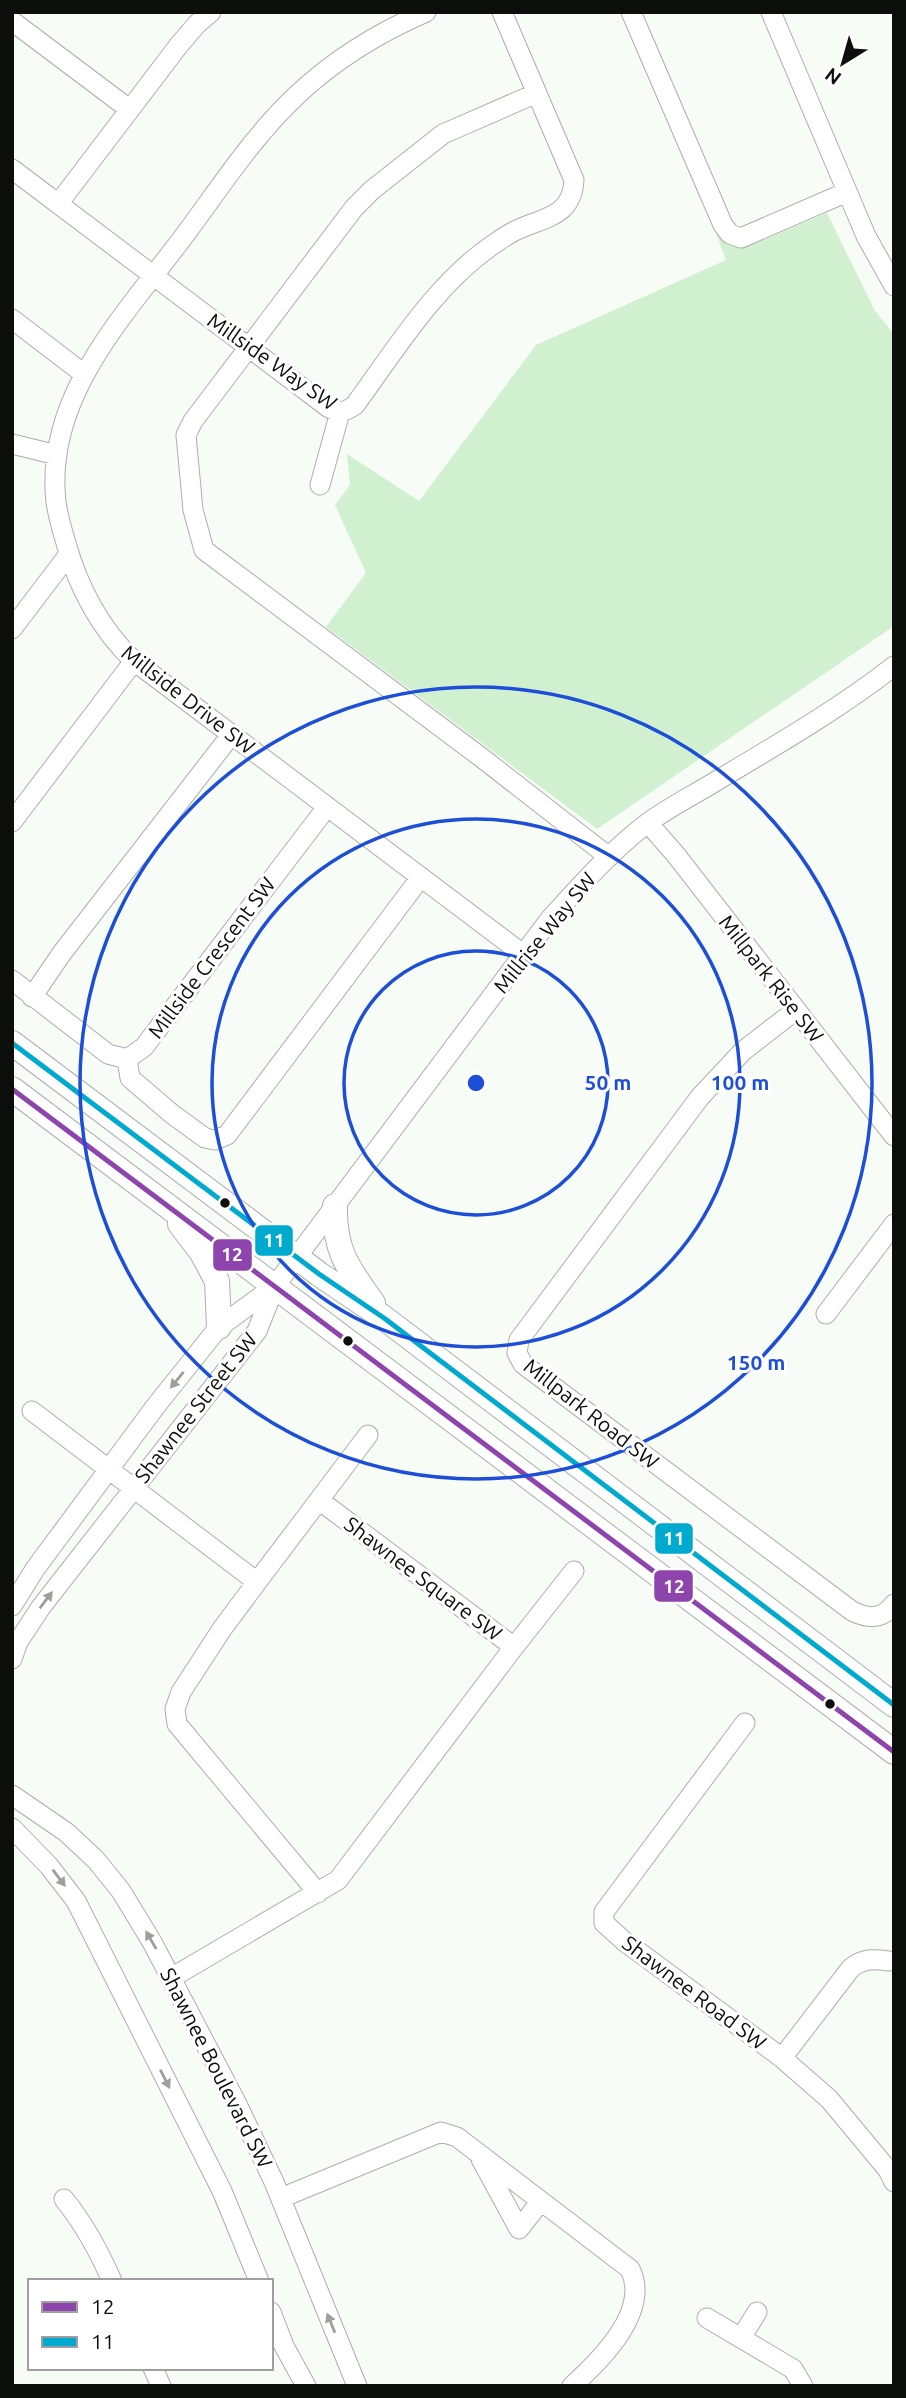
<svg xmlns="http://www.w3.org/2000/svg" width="906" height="2398" font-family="Ubuntu,sans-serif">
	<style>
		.green { fill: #d1f0cf }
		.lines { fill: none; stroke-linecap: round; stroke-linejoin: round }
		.minor-casing { stroke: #acafac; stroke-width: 21 }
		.major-casing { stroke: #acafac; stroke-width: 26 }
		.minor { stroke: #fefffe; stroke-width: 19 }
		.major { stroke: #fefffe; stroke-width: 24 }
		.bus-1-casing { stroke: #fff; stroke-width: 10 }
		.bus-2-casing { stroke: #fff; stroke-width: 10 }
		.bus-1 { stroke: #8e44ad; stroke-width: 5 }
		.bus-2 { stroke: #00a9ce; stroke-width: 5 }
		.oneway { fill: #9d9f9d }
		.ring { fill: none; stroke: #1d4ed8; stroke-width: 3.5 }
		.bus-dot { fill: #0c0e0c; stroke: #fff; stroke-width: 2.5 }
		.labels { text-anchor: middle; stroke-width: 6; stroke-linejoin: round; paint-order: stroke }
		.street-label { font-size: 21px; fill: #0c0e0c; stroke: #fff }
		.centre { fill: #1d4ed8; stroke: #fff; stroke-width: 3.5 }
		.ring-label { font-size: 21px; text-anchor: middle; font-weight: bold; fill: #1d4ed8; stroke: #fff; stroke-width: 6; stroke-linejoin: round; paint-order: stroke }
		.line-badge { stroke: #fff; stroke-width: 2.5 }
		.badge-label { font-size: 19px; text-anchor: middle; font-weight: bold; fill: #fff }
	</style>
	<rect width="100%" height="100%" fill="#f7fcf7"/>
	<path class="green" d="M827,213L875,311L894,334V626L597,829L326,627L366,573L335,505L350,485L347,454L419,501L536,345L726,260L716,233L744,248Z"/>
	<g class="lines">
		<g class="minor-casing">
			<path id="minor" d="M426,12C380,32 333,61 297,95C253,136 220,188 184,236C126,314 44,396 56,502C58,516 62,530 66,543C78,587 101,630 134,661L524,955
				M631,12L723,225L730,234L741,238L847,192
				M771,12L866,236L894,286
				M12,21L129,109
				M537,93L443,134L372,190L354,208L193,421L186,435L193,510L204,550L482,758L609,857
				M12,169L329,408C340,414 345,412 355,405C396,349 434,286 491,246C500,240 509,233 519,229C546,217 572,216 574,180L502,12
				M58,204L179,45L197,24L211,12
				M12,319L84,374
				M12,444L57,455
				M320,485L340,412
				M12,629L69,554
				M12,822L134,661
				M648,823L676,855L894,1136
				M12,980L108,1054L127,1059L144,1047L327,807
				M32,997L62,953L231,735
				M796,1010L743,1051L700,1097L519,1340L517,1353L523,1364L852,1611C868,1619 882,1620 894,1604
				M127,1059L130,1078L172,1114L205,1138L215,1140L227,1135L421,877
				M826,1314L894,1224
				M32,1411L257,1582L319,1500L514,1647L338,1880L171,1978
				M319,1500L368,1435
				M257,1582L222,1629L181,1692L175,1709L177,1724L318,1893
				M12,1606L35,1569L155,1407L219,1327L275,1286
				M514,1647L574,1571
				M12,1659L18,1642L41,1607L257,1331L275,1286L550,919C580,886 610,852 645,825C667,808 694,795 718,780C778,744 839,709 894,666
				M745,1723L604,1912V1923L624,1941L782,2058L829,2099L888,2170L894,2182
				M12,1795L66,1832L96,1860L121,1891L152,1942L237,2104L274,2182L357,2386
				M12,1828L49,1866L76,1901L222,2191L259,2281
				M782,2058L851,1968C864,1958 873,1959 889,1961
				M481,2159L519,2229L541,2201
				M281,2198L441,2132L457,2137L630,2269C651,2311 601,2360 572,2386
				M64,2199C84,2224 99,2251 112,2281
				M271,2312L284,2346L306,2386
				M707,2318L793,2369L803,2386
				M741,2338L757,2312
				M153,2368L161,2386"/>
		</g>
		<g class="major-casing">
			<path id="major" d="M12,1043L319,1274L384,1318L894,1705
				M12,1089L894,1752
				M335,1206C334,1251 348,1268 373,1303
				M180,1224L202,1253L217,1281L219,1327"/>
		</g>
		<use href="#minor" class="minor"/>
		<use href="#major" class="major"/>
		<g class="bus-1-casing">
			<path id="bus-1" d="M12,1089L894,1752"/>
		</g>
		<g class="bus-2-casing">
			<path id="bus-2" d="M12,1043L319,1274L384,1318L894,1705"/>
		</g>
		<use href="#bus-1" class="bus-1"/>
		<use href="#bus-2" class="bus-2"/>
	</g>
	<defs><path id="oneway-solid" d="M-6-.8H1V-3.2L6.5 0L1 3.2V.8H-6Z" transform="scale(1.75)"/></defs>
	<g class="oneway">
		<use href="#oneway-solid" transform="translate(177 1380) rotate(129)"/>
		<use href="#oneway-solid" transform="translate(46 1600) rotate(-53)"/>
		<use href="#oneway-solid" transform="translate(59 1878) rotate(53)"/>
		<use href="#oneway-solid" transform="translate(151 1940) rotate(-120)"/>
		<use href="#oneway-solid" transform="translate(165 2079) rotate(63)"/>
		<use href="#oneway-solid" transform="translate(331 2323) rotate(-112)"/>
	</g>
	<g class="ring">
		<circle cx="476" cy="1083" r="132"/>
		<circle cx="476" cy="1083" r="264"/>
		<circle cx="476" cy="1083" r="396"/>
	</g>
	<g class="bus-dot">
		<circle cx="225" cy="1203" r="6"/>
		<circle cx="348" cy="1341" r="6"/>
		<circle cx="830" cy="1704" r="6"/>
	</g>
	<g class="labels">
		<g class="street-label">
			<text transform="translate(272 362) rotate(35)" y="7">Millside Way SW</text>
			<text transform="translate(188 700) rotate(38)" y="7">Millside Drive SW</text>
			<text transform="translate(545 933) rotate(-51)" y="7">Millrise Way SW</text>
			<text transform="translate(212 958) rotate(-53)" y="7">Millside Crescent SW</text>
			<text transform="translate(771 979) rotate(52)" y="7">Millpark Rise SW</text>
			<text transform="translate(196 1408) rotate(-52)" y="7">Shawnee Street SW</text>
			<text transform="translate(591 1414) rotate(38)" y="7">Millpark Road SW</text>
			<text transform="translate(423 1579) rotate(37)" y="7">Shawnee Square SW</text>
			<text transform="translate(694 1993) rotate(37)" y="7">Shawnee Road SW</text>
			<text transform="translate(216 2068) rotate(63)" y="7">Shawnee Boulevard SW</text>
		</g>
	</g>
	<circle cx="476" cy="1083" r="10" class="centre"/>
	<g class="ring-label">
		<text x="608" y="1090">50 m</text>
		<text x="740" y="1090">100 m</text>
		<text x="756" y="1370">150 m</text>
	</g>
	<g class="line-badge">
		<rect x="254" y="1224" width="40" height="33" rx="7" fill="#00a9ce"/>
		<rect x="212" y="1238" width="41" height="34" rx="7" fill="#8e44ad"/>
		<rect x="654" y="1522" width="40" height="33" rx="7" fill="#00a9ce"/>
		<rect x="653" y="1569" width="41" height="34" rx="7" fill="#8e44ad"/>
	</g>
	<g class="badge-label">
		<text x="274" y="1247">11</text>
		<text x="232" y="1261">12</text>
		<text x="674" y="1545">11</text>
		<text x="674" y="1593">12</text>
	</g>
	<rect width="906" height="2398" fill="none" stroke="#0c0e0c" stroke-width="28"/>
	<rect x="28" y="2279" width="245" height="91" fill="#ffffff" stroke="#9e9f9e" stroke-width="2"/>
	<rect x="42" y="2302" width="35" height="10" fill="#8e44ad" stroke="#9e9f9e" stroke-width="2"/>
	<text x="91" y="2314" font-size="21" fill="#0c0e0c">12</text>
	<rect x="42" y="2337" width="35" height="10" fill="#00a9ce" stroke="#9e9f9e" stroke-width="2"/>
	<text x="91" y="2349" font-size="21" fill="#0c0e0c">11</text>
	<g transform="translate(843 63) rotate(217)" stroke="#ffffff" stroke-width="5" paint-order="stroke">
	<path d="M0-5L12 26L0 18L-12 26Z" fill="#0c0e0c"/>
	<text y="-10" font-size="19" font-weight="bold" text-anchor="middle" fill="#0c0e0c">N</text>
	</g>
</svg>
